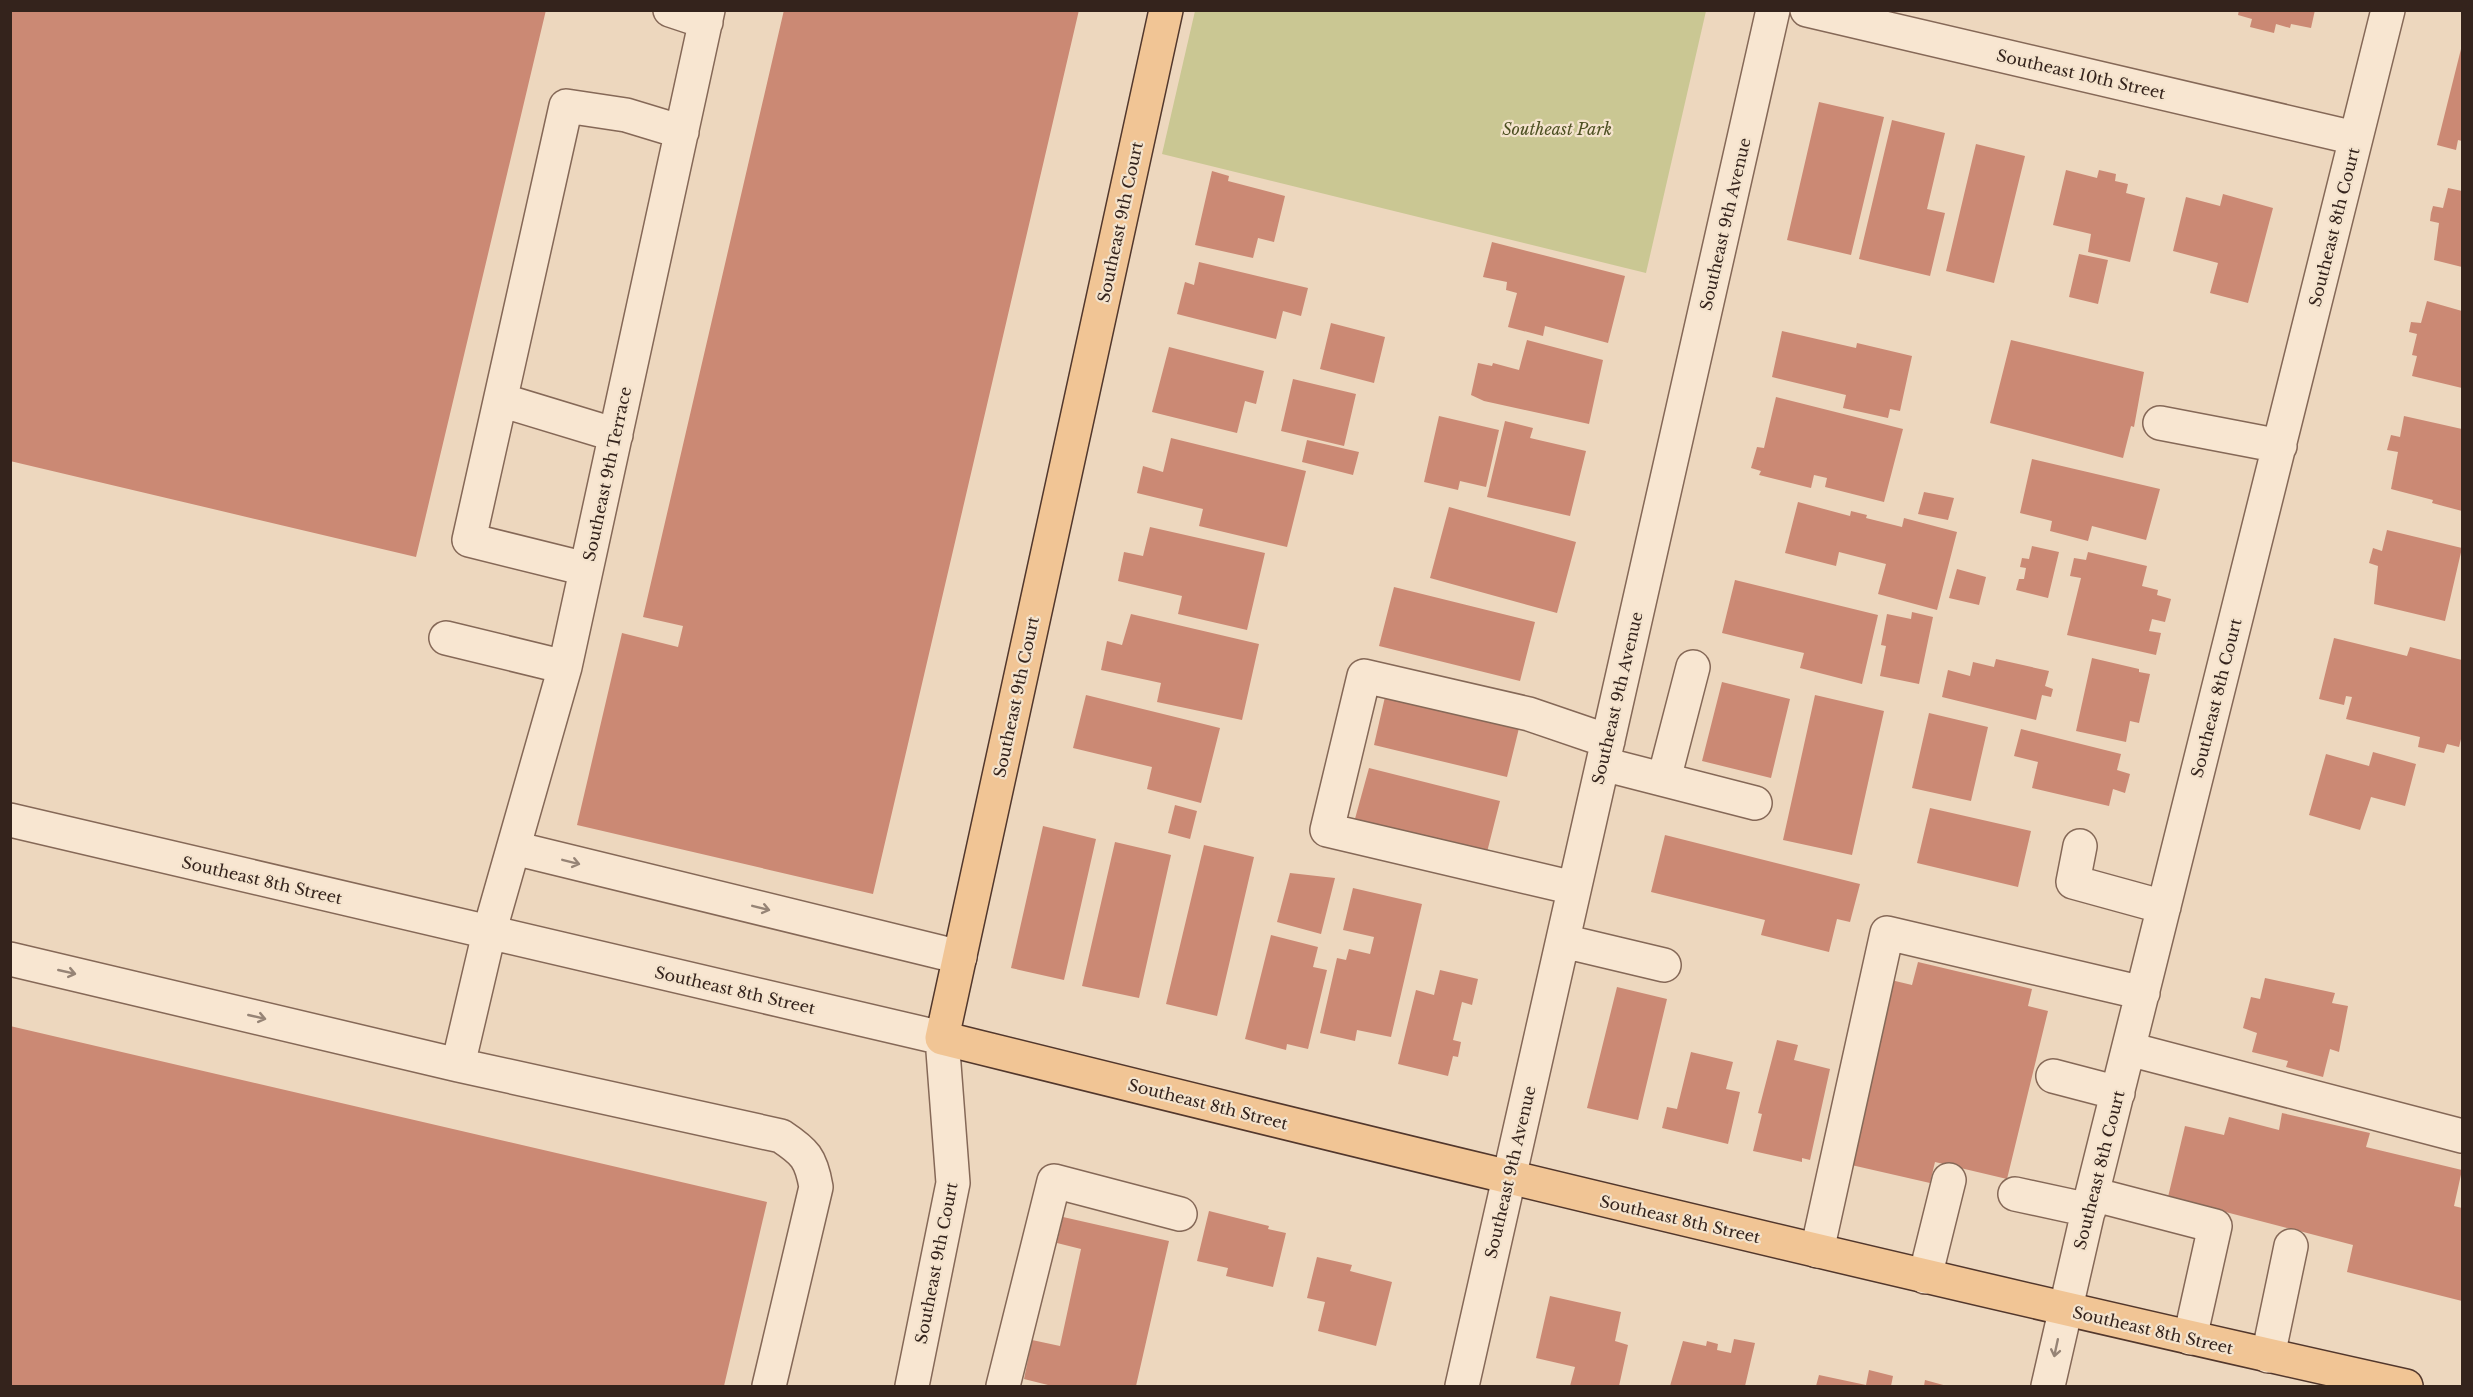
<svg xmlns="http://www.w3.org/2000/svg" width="2473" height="1397" font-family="'Libre Baskerville',serif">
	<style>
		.green { fill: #cac793 }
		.building { fill: #cb8974 }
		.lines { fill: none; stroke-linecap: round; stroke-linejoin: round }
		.minor-casing { stroke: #856857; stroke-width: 36 }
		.major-casing { stroke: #52372c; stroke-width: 36 }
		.minor { stroke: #f8e6d1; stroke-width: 33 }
		.major { stroke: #f1c595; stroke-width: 33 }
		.oneway { stroke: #968476 }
		.labels { text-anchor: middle; stroke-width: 4.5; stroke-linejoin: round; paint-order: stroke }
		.street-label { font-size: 16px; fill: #34231c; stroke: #f4e3cd }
		.park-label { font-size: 16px; font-style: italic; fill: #4d5022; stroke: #f4e3cd }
	</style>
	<rect width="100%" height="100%" fill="#edd7be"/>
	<path class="green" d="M1195,11H1706L1646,273L1162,154Z"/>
	<path class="building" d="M10,10H546L416,557L10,461Z
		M784,10H1079L873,894L577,825L622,633L678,647L683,626L643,617Z
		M2239,10H2315L2311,28L2291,24L2290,28L2276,24L2274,33L2250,27L2252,19L2238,15Z
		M2462,45V141L2458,140L2456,150L2437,145Z
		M1819,102L1884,117L1851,255L1787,240Z
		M1892,120L1945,133L1927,209L1945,213L1930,276L1859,259Z
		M1976,144L2025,156L1994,283L1946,271Z
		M2066,170L2097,178L2099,170L2116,174L2115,181L2128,184L2126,193L2145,198L2130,262L2088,252L2091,234L2053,225Z
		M1212,171L1229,176L1228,181L1285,196L1274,242L1258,238L1253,258L1195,245Z
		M2448,188L2462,191V267L2434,260L2439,223L2430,221L2431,213L2433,206L2443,208Z
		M2223,194L2273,208L2248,303L2210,293L2218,263L2173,251L2186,197L2220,206Z
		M1492,242L1625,276L1608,343L1545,326L1543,336L1508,327L1517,293L1506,290L1507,282L1483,277Z
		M2079,254L2108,260L2098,304L2069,297Z
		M1199,262L1308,288L1301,316L1283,311L1276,339L1177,314L1185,282L1194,285Z
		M2427,301L2462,311V388L2412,376L2417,356L2412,355L2417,334L2409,332L2411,322L2421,323Z
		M1331,323L1385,337L1374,383L1320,369Z
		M1782,331L1856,348L1857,343L1912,356L1900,411L1890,409L1888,418L1843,408L1846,395L1772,377Z
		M1527,340L1603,360L1589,424L1484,401L1471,395L1478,363L1492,366L1493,363L1519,370Z
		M2011,340L2144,372L2134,427L2131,426L2123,458L1990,423Z
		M1169,347L1264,371L1256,404L1245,401L1237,433L1152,412Z
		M1293,379L1356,394L1344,446L1281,431Z
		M1776,397L1903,429L1884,502L1825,487L1827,478L1814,475L1811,488L1759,475L1761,471L1751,468L1757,447L1764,448Z
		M1439,416L1499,430L1486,487L1460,481L1458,490L1424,482Z
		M2404,416L2462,429V511L2432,503L2433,500L2391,489L2398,452L2387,450L2391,435L2400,437Z
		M1505,421L1533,428L1530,438L1586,451L1570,516L1487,497Z
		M1171,438L1306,471L1287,547L1199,526L1203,509L1137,493L1143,466L1163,472Z
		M1307,440L1359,452L1353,475L1302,462Z
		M2032,459L2160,489L2146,540L2092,526L2088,541L2050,531L2052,521L2020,513Z
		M1924,492L1954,498L1948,520L1918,514Z
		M1798,502L1850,516L1851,511L1867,515L1866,518L1902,527L1904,518L1957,532L1937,610L1878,594L1886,564L1839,552L1836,566L1785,553Z
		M1449,507L1576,542L1557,613L1430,578Z
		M1150,527L1265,553L1247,630L1178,614L1182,596L1118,581L1124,552L1143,556Z
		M2387,530L2462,548L2445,621L2374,604L2378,566L2369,563L2373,548L2382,551Z
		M2032,546L2059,552L2048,598L2016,590L2019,579H2024L2026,568L2020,567L2022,558L2029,559Z
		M2088,552L2147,566L2142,586L2158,590L2157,595L2171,599L2165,622L2152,619L2149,631L2161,633L2156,655L2067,635L2081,578L2070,576L2074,558L2086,560Z
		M1957,569L1986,577L1979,605L1949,598Z
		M1735,580L1878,615L1862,684L1800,668L1804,653L1722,633Z
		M1394,587L1535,622L1520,681L1379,646Z
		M1912,612L1933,617L1919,684L1880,676L1886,646L1881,645L1887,614L1911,619Z
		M1131,614L1259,644L1242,720L1157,702L1161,683L1101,670L1107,641L1122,645Z
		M2334,638L2407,656L2410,647L2462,660V735L2459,747L2447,744L2444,753L2418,747L2420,737L2346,719L2352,697L2346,696L2344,705L2319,699Z
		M2092,658L2139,669V672L2150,674L2139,723L2130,721L2126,742L2076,731Z
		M1996,659L2049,671L2045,686L2053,689L2051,697L2042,695L2036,720L1942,697L1948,670L1970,676L1973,662L1994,667Z
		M1722,682L1790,699L1771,778L1702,761Z
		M1387,688L1521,720L1507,777L1374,745Z
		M1086,695L1220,728L1201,803L1147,789L1152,767L1073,748Z
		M1815,695L1884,711L1852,855L1783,840Z
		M1929,713L1988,727L1971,801L1912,788Z
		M2021,729L2121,754L2117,770L2130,774L2125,793L2113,789L2109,806L2032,788L2038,762L2014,756Z
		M2373,752L2416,764L2405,806L2371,797L2360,830L2309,815L2326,754L2369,766Z
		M1369,768L1500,801L1485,860L1353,826Z
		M1175,805L1197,811L1190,839L1168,833Z
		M1930,808L2031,831L2018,887L1917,863Z
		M1043,826L1096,839L1064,980L1011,968Z
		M1665,835L1860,884L1850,922L1837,919L1829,952L1761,935L1765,920L1651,892Z
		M1115,842L1171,855L1139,998L1082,986Z
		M1204,845L1254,857L1217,1016L1166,1004Z
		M1290,873L1335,878L1321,934L1277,922Z
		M1353,888L1422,904L1391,1037L1357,1030L1355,1041L1320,1033L1337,958L1346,960L1349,949L1370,954L1374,937L1343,930Z
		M1271,935L1318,947L1313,967L1327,970L1308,1049L1287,1044L1286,1050L1245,1039Z
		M1918,962L2032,989L2028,1006L2048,1011L2007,1179L1935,1162L1930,1183L1847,1164L1891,980L1912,985Z
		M1440,970L1478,979L1472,1005L1462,1002L1453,1040L1461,1042L1458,1057L1453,1056L1448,1076L1398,1064L1416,990L1434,995Z
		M2265,978L2335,993L2332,1003L2348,1006L2339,1052L2330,1049L2323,1077L2286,1067L2288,1061L2252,1052L2257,1033L2243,1028L2251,997L2260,999Z
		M1617,987L1667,999L1638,1120L1587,1108Z
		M10,1026L767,1202L724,1386H10Z
		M1777,1040L1798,1045L1794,1060L1830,1069L1810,1160L1802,1158V1162L1753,1151L1762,1114L1758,1113Z
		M1691,1052L1733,1062L1726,1089L1740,1092L1728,1144L1662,1128L1667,1107L1677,1109Z
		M2282,1113L2370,1133L2366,1147L2462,1170L2454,1206L2462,1208V1301L2347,1272L2353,1245L2168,1197L2185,1126L2224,1135L2229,1117L2279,1130Z
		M1209,1211L1269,1226L1268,1229L1286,1233L1273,1287L1226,1276L1228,1268L1197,1261Z
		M1063,1217L1169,1241L1136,1386H1052L1024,1379L1032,1340L1060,1346L1081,1249L1057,1243Z
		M1317,1257L1352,1265L1350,1271L1392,1282L1376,1346L1318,1331L1325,1302L1307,1298Z
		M1550,1296L1621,1312L1615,1341L1628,1345L1619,1386H1570L1575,1367L1536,1358Z
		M1734,1339L1755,1343L1745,1386H1670L1683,1341L1706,1346L1707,1341L1718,1344L1717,1350L1731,1353Z
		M1869,1370L1893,1376L1891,1386H1816L1819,1375L1866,1385Z
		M1925,1380L1947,1386H1924Z"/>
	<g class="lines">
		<g class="minor-casing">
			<path id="minor" d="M670,10L706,22
				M1807,10L2355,138
				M501,400L616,435
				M2160,423L2280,446
				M586,569L469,540L566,106L626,115L682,132
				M446,638L565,667
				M1603,764L1755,803
				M1664,779L1693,667
				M10,820L942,1038L953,1183L912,1386
				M2080,846L2073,882L2164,907
				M514,848L960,957
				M1574,888L1327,830L1364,676L1529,714L1608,741
				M1563,941L1664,965
				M10,959L458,1065L781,1136C805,1152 811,1158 816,1187L769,1386
				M2129,1049L2462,1136
				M458,1065L489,933L565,667L708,10
				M2053,1076L2118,1093
				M2015,1194L2089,1210
				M2092,1194L2215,1226L2190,1338
				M1817,1251L1887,933L2143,993
				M1925,1277L1949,1180
				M2268,1356L2291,1246
				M1003,1386L1054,1181L1180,1214
				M1462,1386L1773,10
				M2048,1386L2092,1194L2388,10"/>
		</g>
		<g class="major-casing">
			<path id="major" d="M1166,10L942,1038C1429,1159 1916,1277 2406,1386"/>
		</g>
		<use href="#minor" class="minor"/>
		<use href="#major" class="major"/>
	</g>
	<defs><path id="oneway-shaft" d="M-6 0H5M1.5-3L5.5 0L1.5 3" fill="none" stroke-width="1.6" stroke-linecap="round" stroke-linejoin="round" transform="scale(1.5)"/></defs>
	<g class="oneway">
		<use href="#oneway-shaft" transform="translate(571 862) rotate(14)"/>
		<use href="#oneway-shaft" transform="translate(761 908) rotate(14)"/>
		<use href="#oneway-shaft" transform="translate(67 972) rotate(13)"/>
		<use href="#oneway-shaft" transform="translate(257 1017) rotate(13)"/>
		<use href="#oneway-shaft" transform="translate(2056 1348) rotate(102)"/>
	</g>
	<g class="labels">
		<g class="street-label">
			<text transform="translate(2081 74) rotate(13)" y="6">Southeast 10th Street</text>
			<text transform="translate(1120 222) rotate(-78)" y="6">Southeast 9th Court</text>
			<text transform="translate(1725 224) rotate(-77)" y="6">Southeast 9th Avenue</text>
			<text transform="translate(2334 227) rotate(-76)" y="6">Southeast 8th Court</text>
			<text transform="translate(607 474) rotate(-78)" y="6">Southeast 9th Terrace</text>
			<text transform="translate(1016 697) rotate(-78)" y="6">Southeast 9th Court</text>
			<text transform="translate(1617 698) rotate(-77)" y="6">Southeast 9th Avenue</text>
			<text transform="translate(2216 698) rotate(-76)" y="6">Southeast 8th Court</text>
			<text transform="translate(262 880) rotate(13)" y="6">Southeast 8th Street</text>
			<text transform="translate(735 990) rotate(13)" y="6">Southeast 8th Street</text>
			<text transform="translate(1208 1104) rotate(14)" y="6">Southeast 8th Street</text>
			<text transform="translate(2099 1170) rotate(-76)" y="6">Southeast 8th Court</text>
			<text transform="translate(1510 1172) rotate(-77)" y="6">Southeast 9th Avenue</text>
			<text transform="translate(1680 1219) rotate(13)" y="6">Southeast 8th Street</text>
			<text transform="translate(936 1263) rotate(-79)" y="6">Southeast 9th Court</text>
			<text transform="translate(2153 1330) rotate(13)" y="6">Southeast 8th Street</text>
		</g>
		<g class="park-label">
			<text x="1557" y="135">Southeast Park</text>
		</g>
	</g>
	<rect width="2473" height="1397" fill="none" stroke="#34231c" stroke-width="24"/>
</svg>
